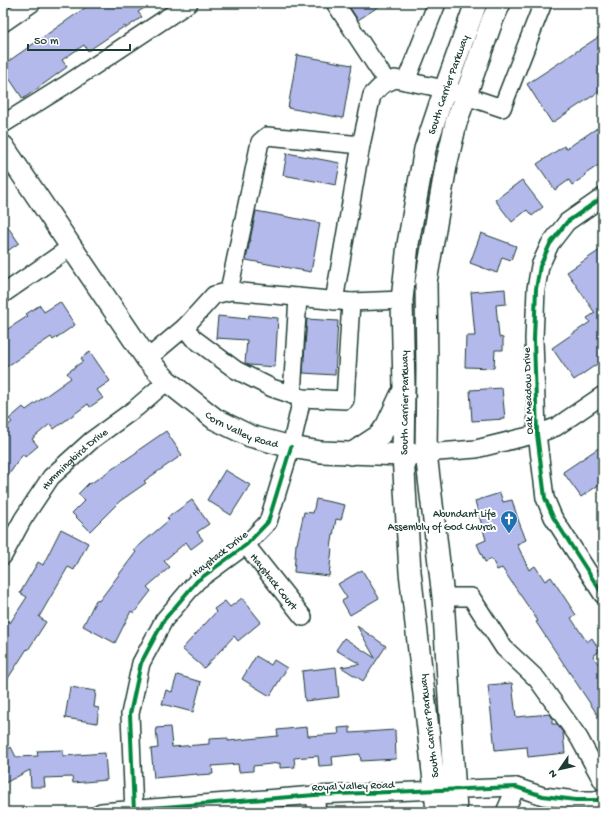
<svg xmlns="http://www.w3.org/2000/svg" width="606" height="815" font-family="'Gochi Hand',sans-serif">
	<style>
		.building { fill: #b3b9ea; stroke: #1f3d34 }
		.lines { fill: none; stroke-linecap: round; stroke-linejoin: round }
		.minor-casing { stroke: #1f3d34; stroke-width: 20 }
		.major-casing { stroke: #1f3d34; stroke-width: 24 }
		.minor { stroke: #fff; stroke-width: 17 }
		.major { stroke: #fff; stroke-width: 21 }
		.cycleway-casing { stroke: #fff; stroke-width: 6 }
		.cycleway { stroke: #00873e; stroke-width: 4 }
		.labels { text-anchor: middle; stroke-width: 4; stroke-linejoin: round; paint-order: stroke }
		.street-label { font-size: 11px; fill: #1f3d34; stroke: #fff }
		.poi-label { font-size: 11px; fill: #1f3d34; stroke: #fff; text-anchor: end }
	</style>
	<rect width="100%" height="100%" fill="#fff"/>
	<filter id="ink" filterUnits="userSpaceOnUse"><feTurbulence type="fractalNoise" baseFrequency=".025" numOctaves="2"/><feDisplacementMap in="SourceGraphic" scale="8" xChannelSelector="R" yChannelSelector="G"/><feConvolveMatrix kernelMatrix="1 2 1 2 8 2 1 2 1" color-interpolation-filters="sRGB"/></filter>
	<g filter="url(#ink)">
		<path class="building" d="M92,3H152L138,12L142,17L126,28L125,26L88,51L84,45L62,60L67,67L23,99L3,69V65Z
			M347,3H384L358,20Z
			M603,34V89L552,123L527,84Z
			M297,55L352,65L343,118L288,108Z
			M603,124V162L584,175L585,176L572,185L569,180L555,190L537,164L564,146L566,149Z
			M287,153L340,163L336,185L283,175Z
			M522,180L543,207L532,216L527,210L512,222L495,200Z
			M256,211L320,223L311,272L246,260Z
			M3,220L19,243L3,254Z
			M481,233L516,246L511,260L502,257L497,273L470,263Z
			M603,248V360L574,380L552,348L590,322L587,318L595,313L567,272Z
			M505,289L506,304L496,305L499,337L503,338V350H495L494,368L465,367L466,336H475L471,292Z
			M60,302L75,325L53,340L51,337L3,369V332L28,316L26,314L40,305L44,312Z
			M249,315L278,318L275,367L249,365L245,363L247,340L216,338L218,316L248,319Z
			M307,319L338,321L335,375L303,373Z
			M90,352L110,381L97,390L103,398L90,407L88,404L54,429L50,424L32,439L38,446L25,457L23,454L3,483V429L12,422L9,419L23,407L26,410L71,378L67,373L83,361L81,358Z
			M502,388L505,419L472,421L470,390Z
			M166,431L182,455L144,481L146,483L120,501L90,531L72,513L85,500L78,494L89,483L90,484L137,452V451Z
			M603,445V482L581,497L563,472Z
			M225,470L250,485L231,515L207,500Z
			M500,493L503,502L512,500L519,522L526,540L517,544L529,570L535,566L545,581L551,577L576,615L571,618L587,642L592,638L600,651L593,656L603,671V723L536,622L538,621L502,568L497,570L492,559L485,562L477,544L486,540L475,501Z
			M316,499L345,505L341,520L336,519L331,547L332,548L329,576L294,572L296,544H297L304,512L313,513Z
			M192,500L209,524L197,532L203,540L191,549L186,542L164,561L170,567L147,587L151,591L134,613L131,611L115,643L83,626L96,600L99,601L136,552L134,550L169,520L167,518Z
			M61,529L88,543L74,570L68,567L39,617L46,622L28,650L27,649L3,686V618L10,623L27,597L20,593L38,562L43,565Z
			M362,570L379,598L350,615L342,601L347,598L338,584Z
			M242,598L261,622L238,641L234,636L204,668L182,649L216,612L214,609L225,601L230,607Z
			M357,626L386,646L363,681L341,667L360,664L336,650L344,638L375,658Z
			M256,656L271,665L274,660L287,668L270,696L242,679Z
			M336,667L339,697L305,701L302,671Z
			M177,675L201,682L193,712L162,704L166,690L172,692Z
			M512,683L516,717L550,714L552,717V724H557L563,733L565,753L528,757L527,747L495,750L488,685Z
			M70,687L96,691L94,707L99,708L97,723L65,718Z
			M170,727L172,747L209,744V739L228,738V741L278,736L277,730L307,727L308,736L339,734L338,728L350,727V733L395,730L396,759L361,761L360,754L332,757L333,765L319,766L318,756L294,758L295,767L280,768V763L253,766V771L239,772L238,764L212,766L213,774L197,775V774L154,778L151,749L158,748L156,728Z
			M11,747L16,757L38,756L37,751L63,750V756L105,753L107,780L73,783L72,777L44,778L45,787H31L30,770L3,784V752Z"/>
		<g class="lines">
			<g class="minor-casing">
				<g id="minor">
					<path d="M335,3L387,82"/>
					<path d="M3,23L32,3"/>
					<path d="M406,81L437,3"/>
					<path d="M3,124L64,86L189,3"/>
					<path d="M603,197L567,222L550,244L540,266L536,289L534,339L537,434L545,498L553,517L603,595"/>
					<path d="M229,291L260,142L267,136L361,145L372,95L382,85L395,79L445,89L502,108L543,3"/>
					<path d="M3,294L71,247"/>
					<path d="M334,301L361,145"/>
					<path d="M185,327L214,295L231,291L351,302"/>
					<path d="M147,359L185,327L193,338L236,370L272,388L302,398"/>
					<path d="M292,395L298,297"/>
					<path d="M426,453L476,449L537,434L556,427L603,395"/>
					<path id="s1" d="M246,545L303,617"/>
					<path id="s2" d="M3,556L23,519L51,477L92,440L136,408L167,381"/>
					<path d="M443,597H471L504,648L537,679L579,738L603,782"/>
					<path d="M315,795L317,812"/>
					<path d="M101,812L315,795L516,787L543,796L576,800H597L603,797"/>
					<path d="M134,812L130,714L141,663L164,620L197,581L246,545L268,522L291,447L302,398L345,400L351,302L402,300"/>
					<path d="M505,812L516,787"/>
				</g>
			</g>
			<g class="major-casing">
				<g id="major">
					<path id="s3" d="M3,146L147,359L167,381L215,419L250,436L291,447L321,452L403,455L417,454"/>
					<path d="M351,454L380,435L387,425L401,395"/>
					<path id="s4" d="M437,812L435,790L410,572L403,455L404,387L402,300L408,244L425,149L445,89L476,3"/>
					<path d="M456,812L443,597L426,453L427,370L426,282L446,166L456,123L492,21L500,3"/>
				</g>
			</g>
			<use href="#minor" class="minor"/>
			<use href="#major" class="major"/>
			<g class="cycleway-casing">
				<path id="cycleway" d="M603,197L567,222L550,244L540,266L536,289L534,339L537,434L545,498L553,517L603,595
					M101,812L315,795L516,787L543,796L576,800H597L603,797
					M134,812L130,714L141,663L164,620L197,581L246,545L268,522L291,447"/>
			</g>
			<use href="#cycleway" class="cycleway"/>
		</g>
	</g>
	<defs>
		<g id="church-pin" transform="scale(0.9)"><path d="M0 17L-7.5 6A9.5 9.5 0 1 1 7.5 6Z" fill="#1f6fb2" stroke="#fff"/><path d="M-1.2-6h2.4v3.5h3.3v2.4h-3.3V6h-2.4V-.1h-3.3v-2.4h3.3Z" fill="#fff"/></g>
	</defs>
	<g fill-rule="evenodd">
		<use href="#church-pin" x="509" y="519"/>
	</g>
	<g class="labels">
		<g class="street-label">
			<text dy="4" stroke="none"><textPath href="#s4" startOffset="735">South Carrier Parkway</textPath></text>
			<text transform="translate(527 391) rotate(-92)" y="4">Oak Meadow Drive</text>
			<text dy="4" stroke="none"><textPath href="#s4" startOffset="411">South Carrier Parkway</textPath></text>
			<text dy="4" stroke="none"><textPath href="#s3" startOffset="377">Corn Valley Road</textPath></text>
			<text dy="4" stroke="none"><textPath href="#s2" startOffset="122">Hummingbird Drive</textPath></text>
			<text transform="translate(219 553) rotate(-38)" y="4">Haystack Drive</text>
			<text dy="4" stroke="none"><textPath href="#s1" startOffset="46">Haystack Court</textPath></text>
			<text transform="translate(428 726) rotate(-97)" y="4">South Carrier Parkway</text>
			<text transform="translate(353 785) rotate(-2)" y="4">Royal Valley Road</text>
		</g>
		<g class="poi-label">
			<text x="496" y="517">Abundant Life<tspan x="496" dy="13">Assembly of God Church</tspan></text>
		</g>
	</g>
	<rect width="606" height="815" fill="none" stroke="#fff" stroke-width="16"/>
	<rect x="8" y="8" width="590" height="799" fill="none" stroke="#1f3d34" stroke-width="1.5" filter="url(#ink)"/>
	<g transform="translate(560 769) rotate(236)" stroke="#ffffff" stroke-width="3" paint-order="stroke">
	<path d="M0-3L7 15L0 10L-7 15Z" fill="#1f3d34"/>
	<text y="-6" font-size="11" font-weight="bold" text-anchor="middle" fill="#1f3d34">N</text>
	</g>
	<path d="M28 44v6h102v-6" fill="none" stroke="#1f3d34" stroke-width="2"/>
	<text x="34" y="44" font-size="12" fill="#1f3d34" stroke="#ffffff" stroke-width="3" paint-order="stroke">50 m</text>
</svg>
